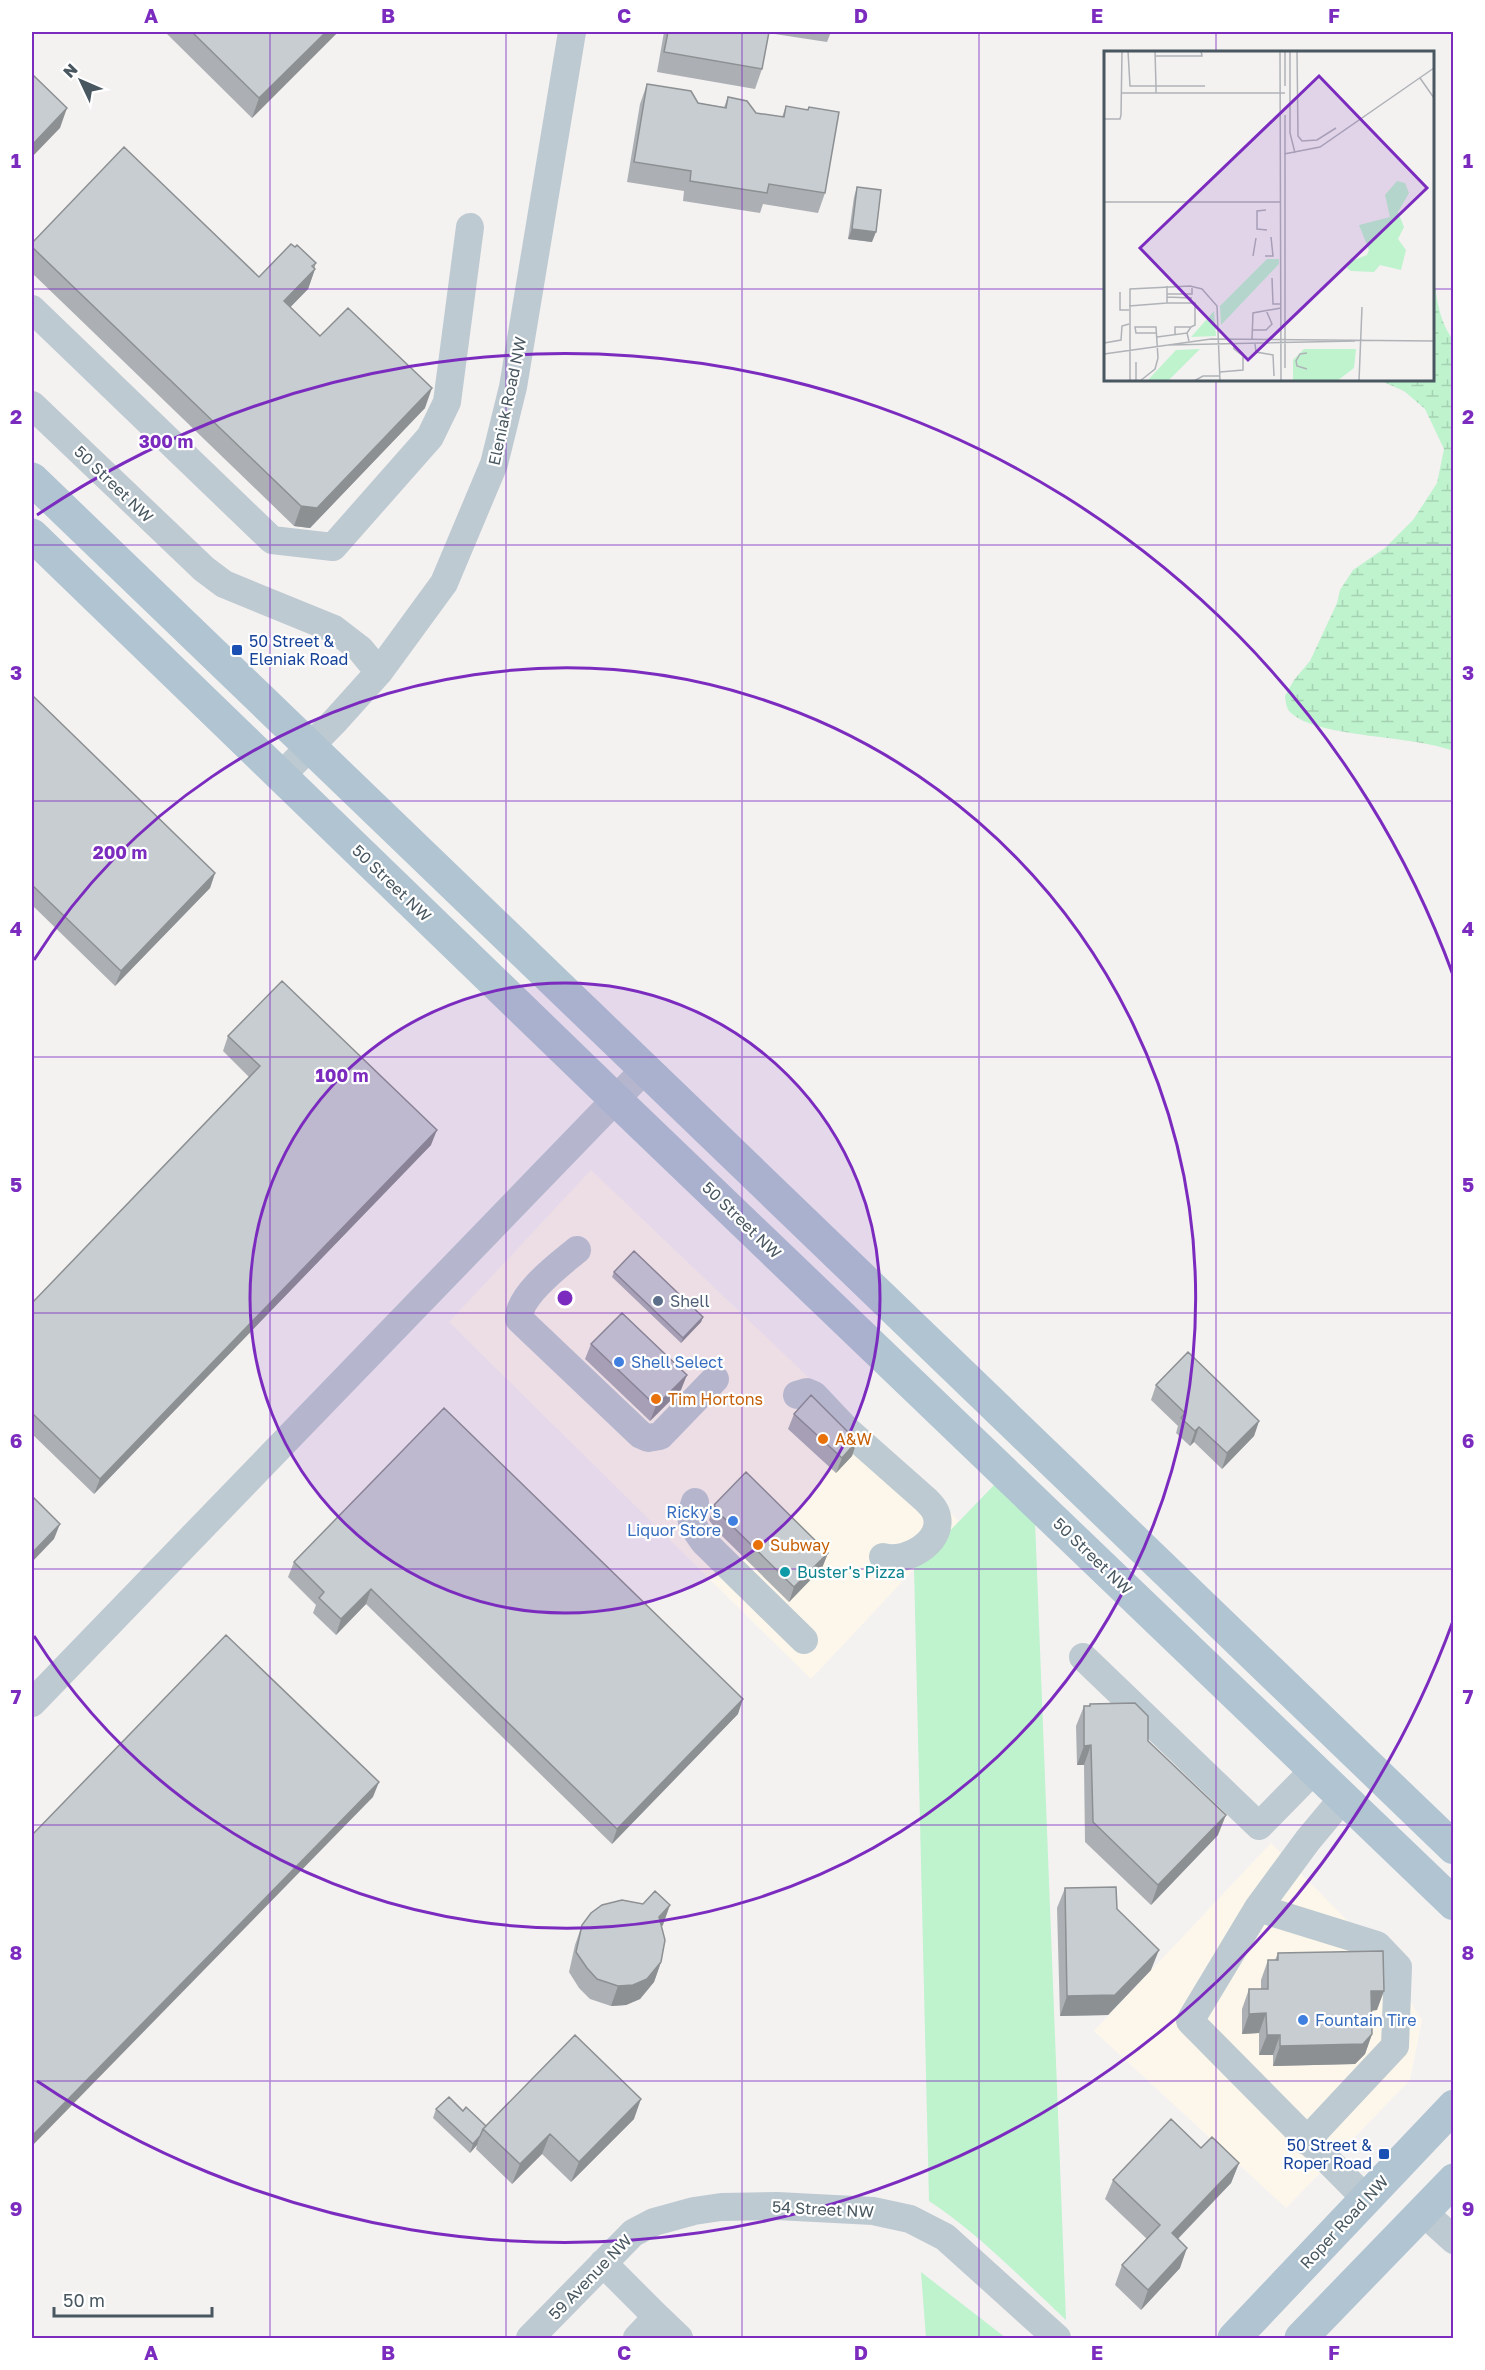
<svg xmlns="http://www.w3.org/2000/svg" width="1485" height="2370" font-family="'Golos Text',sans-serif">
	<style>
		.commercial { fill: #fdf7eb }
		.grass { fill: #bef3ce }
		.wetland { fill: url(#wetland-marsh) }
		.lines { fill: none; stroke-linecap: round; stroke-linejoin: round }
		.minor { stroke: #becad1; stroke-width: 28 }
		.major { stroke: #b0c4d1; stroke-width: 33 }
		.wall { fill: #acb0b4 }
		.shaded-wall { fill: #8c9092 }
		.building { fill: #c8cdd1; stroke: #8c9092; stroke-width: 1.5 }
		.grid { fill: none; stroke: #7b2cbf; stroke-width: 1.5; stroke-opacity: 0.55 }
		.ring { fill: none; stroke: #7b2cbf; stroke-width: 3 }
		.transit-dot { fill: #1a4fb4; stroke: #fff; stroke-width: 2 }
		.service-dot { fill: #5c6f8a; stroke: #fff; stroke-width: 2 }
		.shop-dot { fill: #3f7fe0; stroke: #fff; stroke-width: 2 }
		.food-dot { fill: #e8710a; stroke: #fff; stroke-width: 2 }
		.culture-dot { fill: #0f9aa8; stroke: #fff; stroke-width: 2 }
		.labels { text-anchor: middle; stroke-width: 4.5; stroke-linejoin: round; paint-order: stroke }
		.street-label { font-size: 16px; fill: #485760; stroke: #fff }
		.transit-label { font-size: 16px; fill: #164399; stroke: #fff; text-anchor: start }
		.service-label { font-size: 16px; fill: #4e5e75; stroke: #fff; text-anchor: start }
		.shop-label { font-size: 16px; fill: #366cbe; stroke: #fff; text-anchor: start }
		.food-label { font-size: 16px; fill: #c56008; stroke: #fff; text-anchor: start }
		.culture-label { font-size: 16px; fill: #0d838f; stroke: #fff; text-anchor: start }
		.inset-road { fill: none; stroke: #afb3b7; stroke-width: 1.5 }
		.view { fill: #7b2cbf; fill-opacity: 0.15; stroke: #7b2cbf; stroke-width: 3 }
		.inset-edge { fill: none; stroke: #485760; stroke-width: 3 }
		.centre { fill: #7b2cbf; stroke: #fff; stroke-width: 3 }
		.ring-label { font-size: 18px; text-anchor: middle; font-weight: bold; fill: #7b2cbf; stroke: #fff; stroke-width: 4.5; stroke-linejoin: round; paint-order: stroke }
		.neatline { fill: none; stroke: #7b2cbf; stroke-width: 2 }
		.grid-label { font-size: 20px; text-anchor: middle; font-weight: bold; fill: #7b2cbf }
	</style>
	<defs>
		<pattern id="wetland-marsh" width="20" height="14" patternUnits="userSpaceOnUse" patternTransform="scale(1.5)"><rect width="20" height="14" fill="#bef3ce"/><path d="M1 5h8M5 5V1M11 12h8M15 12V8" fill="none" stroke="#a5d2b3"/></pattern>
	</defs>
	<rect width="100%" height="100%" fill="#f4f1f1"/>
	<path class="commercial" d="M591,1170L959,1521L811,1679L449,1322Z
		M1271,1843L1378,1952L1422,2020L1410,2080L1286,2208L1094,2031Z"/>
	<path class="grass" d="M996,1483L1035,1520L1066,2320C1022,2279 979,2234 929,2201L914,1568Z
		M921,2272L1006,2338H926Z"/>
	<path class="wetland" d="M1433,259C1435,286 1436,318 1454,341L1453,751C1414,735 1318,738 1291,713C1286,709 1286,702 1285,696L1294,680L1310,661L1337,603L1340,590L1353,570L1385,548L1413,520L1437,483L1444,449L1425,409L1404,391L1379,380H1432Z"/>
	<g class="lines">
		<path class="minor" d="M32,309L272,540L333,547L430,437L447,402L470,227
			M32,405L204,569L224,584L334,629L360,649L379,672
			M281,776L335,721L379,672L444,583L494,464L513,387L572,32
			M577,1250C559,1265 518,1295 519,1319L641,1435L648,1438L660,1436L715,1379
			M797,1395L807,1392L814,1395L848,1431L926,1500C929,1503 933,1507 935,1511C948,1539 908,1564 883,1557
			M695,1502C688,1522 692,1525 704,1542L804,1640
			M1083,1657L1259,1826L1314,1770
			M32,1703L644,1070
			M1343,1798L1308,1840L1258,1908L1190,2021L1366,2199
			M1258,1908L1377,1945L1398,1967L1395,2046L1306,2141
			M1423,2212L1454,2240
			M603,2263L657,2317L637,2338
			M657,2317L679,2338
			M530,2338L633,2233L654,2222L694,2211L721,2207L777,2206L873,2211L910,2219L945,2237L1057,2338"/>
		<path class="major" d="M32,479L1454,1848
			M32,535L616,1100L1454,1904
			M1234,2338L1454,2106
			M1301,2338L1454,2180"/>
	</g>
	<path class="wall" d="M165,32H338L252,118Z
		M664,32H831L827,42L768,33L762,69L755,89L657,72Z
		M647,84L698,103L724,107L728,97L756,113L782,117L786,106L808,110L809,107L825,193L818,213L763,204L760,213L683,201L684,191L627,182L640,104Z
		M857,187L872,242L848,239L854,197Z
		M32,243L259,277L314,268L315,269L308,289L290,307L320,336L425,408L310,528L294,526L32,273Z
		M32,695L215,873L210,888L115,986L32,905Z
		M228,1036L431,1145L94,1494L32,1434V1303L249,1077L223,1051Z
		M614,1272L703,1317L701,1322L681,1343L612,1277Z
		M591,1344L681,1390L650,1421L585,1359Z
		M1156,1385L1259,1421L1254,1436L1222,1469L1194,1442L1190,1446L1176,1433L1178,1426L1151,1400Z
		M794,1414L857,1441L852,1456L836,1473L788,1429Z
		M714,1505L828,1553L822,1568L789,1602L717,1531L709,1520Z
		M294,1562L738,1714L612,1844L366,1604L336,1635L313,1613L316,1605L288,1577Z
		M1090,1704L1148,1741L1218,1835L1151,1905L1085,1842L1084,1765H1077L1076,1726L1084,1706H1089Z
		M1065,1888L1151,1970L1108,2015L1060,2016L1057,1908Z
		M582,1925H663L661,1927V1962L654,1982L640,1999L626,2005L611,2006L590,1999L579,1988L569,1972L575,1945Z
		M1278,1953L1377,2010L1371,2011L1372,2034L1365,2054L1355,2064L1273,2066V2055H1259V2033L1242,2034V2009L1249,1989H1261V1980L1268,1960H1275Z
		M436,2109L463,2111L486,2126L634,2119L571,2182L542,2154L512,2184L476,2149L477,2145L470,2153L433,2118Z
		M1201,2148L1239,2163L1231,2183L1178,2239L1180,2268L1141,2310L1115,2285L1122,2265L1147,2239L1105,2199L1113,2180Z"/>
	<path class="shaded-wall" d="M326,32H338L252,118L259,98Z
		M67,108L60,128L32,157V145Z
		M852,229L876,232L872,242L848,239Z
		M316,263L313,271L315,269L308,289L277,321L284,301Z
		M432,388L425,408L310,528L294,526L301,506Z
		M215,873L210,888L115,986L121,971Z
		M437,1130L431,1145L94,1494L100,1479Z
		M703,1317L701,1322L681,1343L683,1338Z
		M687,1375L681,1390L650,1421L656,1406Z
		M1259,1421L1254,1436L1222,1469L1227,1453Z
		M1199,1427L1194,1442L1190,1446L1195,1431Z
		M857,1441L852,1456L836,1473L842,1458Z
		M60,1524L54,1539L32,1562V1553Z
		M828,1553L822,1568L789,1602L794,1587Z
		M371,1589L366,1604L336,1635L341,1619Z
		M743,1699L738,1714L612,1844L617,1829Z
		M1091,1745L1084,1765H1077L1084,1746Z
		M379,1782L373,1797L32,2146V2136Z
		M1226,1815L1218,1835L1151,1905L1158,1885Z
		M670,1905L663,1925L651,1937L659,1917Z
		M1159,1950L1151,1970L1108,2015L1060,2016L1067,1996Z
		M661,1962L654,1982L640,1999L626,2005L611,2006L618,1986Z
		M1371,1991H1384L1377,2010L1364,2011Z
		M1266,2013L1259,2033L1242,2034L1249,2014Z
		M1372,2034L1365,2054L1355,2064L1273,2066L1280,2046Z
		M1267,2035H1280L1273,2055H1259Z
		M641,2099L634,2119L571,2182L579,2162Z
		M550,2134L542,2154L512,2184L520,2164Z
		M480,2136L477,2145L470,2153L473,2144Z
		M1239,2163L1231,2183L1164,2253L1172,2233Z
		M1187,2248L1180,2268L1141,2310L1148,2290Z"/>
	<path class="building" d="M192,32H326L259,98Z
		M668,32H769L762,69L664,52Z
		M32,74L67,108L32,145Z
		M647,84L691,91L698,103L726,108L728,97L747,101L756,113L784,117L786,106L808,110L809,107L839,112L825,193L769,184L767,193L690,181L691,171L634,162Z
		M124,147L259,277L291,244L295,247L297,245L316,263L312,266L315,269L284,301L320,336L348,308L432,388L317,508L301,506L32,247V243Z
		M857,187L881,190L876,232L852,229Z
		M32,695L215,873L121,971L32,885Z
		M282,981L437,1130L100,1479L32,1413V1303L260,1066L228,1036Z
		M634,1251L703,1317L683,1338L614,1272Z
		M622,1313L687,1375L656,1406L591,1344Z
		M1188,1352L1259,1421L1227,1453L1199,1427L1195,1431L1181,1418L1185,1413L1156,1385Z
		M811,1395L857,1441L842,1458L794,1414Z
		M444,1408L743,1699L617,1829L371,1589L341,1619L319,1598L324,1592L294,1562Z
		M746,1472L828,1553L794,1587L722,1516L714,1505Z
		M32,1496L60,1524L32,1553Z
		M226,1635L379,1782L32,2136V1835Z
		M1135,1703L1148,1716V1741L1226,1815L1158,1885L1093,1822L1091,1745L1084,1746V1706H1090V1704Z
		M1116,1887L1117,1909L1159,1950L1115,1995L1067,1996L1065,1888Z
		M655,1891L670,1905L659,1917L665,1940L661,1962L647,1979L633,1985L618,1986L597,1979L587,1968L576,1952L582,1925L591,1913L602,1905L622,1900L643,1904Z
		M1383,1951L1384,1991H1371L1372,2034L1363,2044L1280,2046V2035H1267L1266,2013L1249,2014V1989H1268V1960H1278V1953Z
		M575,2035L641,2099L579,2162L550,2134L520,2164L483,2129Z
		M449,2097L463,2111L466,2107L486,2126L483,2129L480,2136L473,2144L436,2109Z
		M1171,2119L1201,2148L1212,2137L1239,2163L1172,2233L1187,2248L1148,2290L1122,2265L1160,2225L1113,2180Z"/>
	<path class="grid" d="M270,32V2338M506,32V2338M742,32V2338M979,32V2338M1216,32V52M32,289H1106M1432,289H1454M1216,380V2338M32,545H1454M32,801H1454M32,1057H1454M32,1313H1454M32,1569H1454M32,1825H1454M32,2081H1454"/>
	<circle cx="565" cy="1298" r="315" fill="#7b2cbf" fill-opacity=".12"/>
	<g class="ring">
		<circle cx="565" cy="1298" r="315"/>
		<path d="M34 960A630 630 0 1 1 34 1636"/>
		<path d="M1453 1621A945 945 0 0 1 37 2081M37 515A945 945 0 0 1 1453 975"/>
	</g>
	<g class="transit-dot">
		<rect x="231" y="644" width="12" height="12" rx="3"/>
		<rect x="1378" y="2148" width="12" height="12" rx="3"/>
	</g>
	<circle class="service-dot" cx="658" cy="1301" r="6"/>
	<g class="shop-dot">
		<circle cx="619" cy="1362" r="6"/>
		<circle cx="733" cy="1521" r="6"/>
		<circle cx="1303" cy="2020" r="6"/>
	</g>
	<g class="food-dot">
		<circle cx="656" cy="1399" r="6"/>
		<circle cx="823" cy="1439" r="6"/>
		<circle cx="758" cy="1545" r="6"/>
	</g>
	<circle class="culture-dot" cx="785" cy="1572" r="6"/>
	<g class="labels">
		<g class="street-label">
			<text transform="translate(507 401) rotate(-78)" y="6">Eleniak Road NW</text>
			<text transform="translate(114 484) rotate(44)" y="6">50 Street NW</text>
			<text transform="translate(392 883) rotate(44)" y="6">50 Street NW</text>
			<text transform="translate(742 1220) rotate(44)" y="6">50 Street NW</text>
			<text transform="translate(1093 1556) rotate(44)" y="6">50 Street NW</text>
			<text transform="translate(823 2209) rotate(3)" y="6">54 Street NW</text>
			<text transform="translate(1344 2222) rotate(-47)" y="6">Roper Road NW</text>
			<text transform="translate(590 2277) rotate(-46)" y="6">59 Avenue NW</text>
		</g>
		<g class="transit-label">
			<text x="249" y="647">50 Street &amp;<tspan x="249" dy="18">Eleniak Road</tspan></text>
			<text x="1372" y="2151" text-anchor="end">50 Street &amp;<tspan x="1372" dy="18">Roper Road</tspan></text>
		</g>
		<g class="service-label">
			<text x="670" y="1307">Shell</text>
		</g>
		<g class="shop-label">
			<text x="631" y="1368">Shell Select</text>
			<text x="721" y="1518" text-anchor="end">Ricky's<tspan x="721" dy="18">Liquor Store</tspan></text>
			<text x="1315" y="2026">Fountain Tire</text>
		</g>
		<g class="food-label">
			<text x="668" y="1405">Tim Hortons</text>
			<text x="835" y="1445">A&amp;W</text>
			<text x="770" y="1551">Subway</text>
		</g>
		<g class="culture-label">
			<text x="797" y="1578">Buster's Pizza</text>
		</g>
	</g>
	<g transform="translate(1104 51)">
		<rect width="330" height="330" fill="#f4f1f1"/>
		<path d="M163,208H175V213L117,274L116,255ZM110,260L112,285L87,286ZM96,298L64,330H43L72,299ZM200,298H252L250,317L233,330H189V309Z" fill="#bef3ce"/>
		<path d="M293,130L301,132L305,142L294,161L300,176L294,188L302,199L297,219L276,214L270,221L247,220L243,217L245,211L263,204L265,199L255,174L286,166L281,144Z" fill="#bef3ce"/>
		<path class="inset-road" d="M24,0L26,35H52L51,0M176,0L177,330M181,0V35M186,0V82L191,102M193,0L194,85L198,90L213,89L232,77M51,5H98L97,0M316,27L330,47M17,42H181M52,42V35H101M181,64V317M0,68H16L17,64L18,0M180,103L216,96L330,17M0,151H177M162,159L153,160V178L163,179M149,205L152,187M161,205H169L167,186M168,227L169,253H177M63,235V252H91V274L87,276M16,241V259H25M63,243H88V235M63,246L88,247M25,255L63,252M148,279H162L168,273L162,259M71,284V276H87L83,282M53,286L83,282L85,290M148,288L149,262L177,257M0,292L17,289L18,275L25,273M151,293L152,301L169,304L170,325M64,294L251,290M0,303L107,288L330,290M203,318L193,315L192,310L196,303L203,302M116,321L139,319V305L130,298V293M26,330V238L86,235L98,238L113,255L116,330M32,330V311M36,330L51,318L54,307L52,276H31L32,282H53M90,330L99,325H116M255,330L258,256"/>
		<path class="view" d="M215,25L323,137L144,309L36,197Z"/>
		<rect width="330" height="330" class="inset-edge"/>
	</g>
	<circle cx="565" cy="1298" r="9" class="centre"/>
	<g class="ring-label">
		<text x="166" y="448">300 m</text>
		<text x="120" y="859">200 m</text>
		<text x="342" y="1082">100 m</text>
	</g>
	<rect width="1485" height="2370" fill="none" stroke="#ffffff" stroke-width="66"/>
	<g transform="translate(81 81) rotate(314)" stroke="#ffffff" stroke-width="4.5" paint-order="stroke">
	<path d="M0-4.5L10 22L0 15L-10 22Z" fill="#485760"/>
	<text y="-9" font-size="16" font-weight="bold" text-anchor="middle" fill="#485760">N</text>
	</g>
	<path d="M54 2307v9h158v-9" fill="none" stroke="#485760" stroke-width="3"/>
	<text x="63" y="2307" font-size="18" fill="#485760" stroke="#ffffff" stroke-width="4.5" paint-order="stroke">50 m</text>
	<rect x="33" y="33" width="1419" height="2304" class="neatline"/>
	<g class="grid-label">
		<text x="151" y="23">A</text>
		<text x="388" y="23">B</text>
		<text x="624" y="23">C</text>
		<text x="861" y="23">D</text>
		<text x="1097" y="23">E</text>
		<text x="1334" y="23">F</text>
		<text x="16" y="168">1</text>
		<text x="1468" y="168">1</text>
		<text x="16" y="424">2</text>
		<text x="1468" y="424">2</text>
		<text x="16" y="680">3</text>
		<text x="1468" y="680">3</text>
		<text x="16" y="936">4</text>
		<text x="1468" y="936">4</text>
		<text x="16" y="1192">5</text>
		<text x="1468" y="1192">5</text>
		<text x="16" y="1448">6</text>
		<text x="1468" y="1448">6</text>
		<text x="16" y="1704">7</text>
		<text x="1468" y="1704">7</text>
		<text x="16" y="1960">8</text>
		<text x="1468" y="1960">8</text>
		<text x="16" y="2216">9</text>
		<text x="1468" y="2216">9</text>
		<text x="151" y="2360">A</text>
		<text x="388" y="2360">B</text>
		<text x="624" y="2360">C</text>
		<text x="861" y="2360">D</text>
		<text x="1097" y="2360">E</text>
		<text x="1334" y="2360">F</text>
	</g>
</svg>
